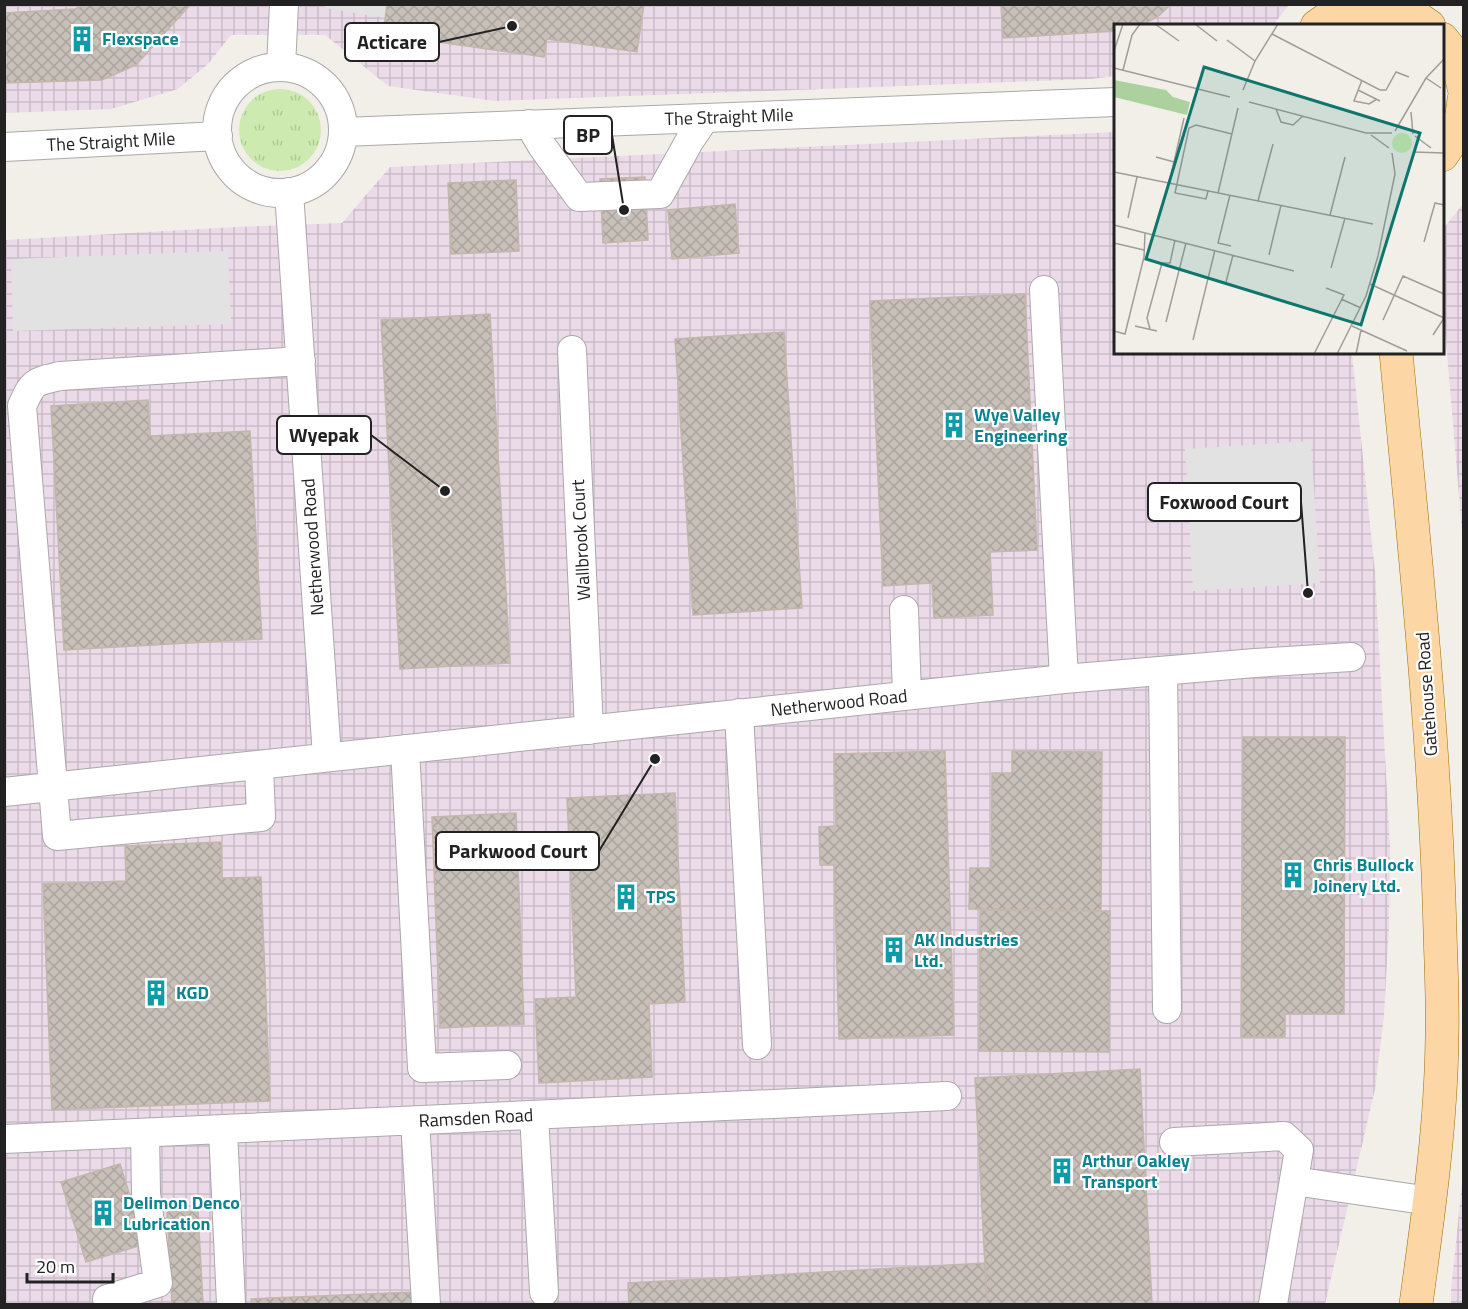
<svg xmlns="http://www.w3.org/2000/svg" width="1468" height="1309" font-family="'Titillium Web',sans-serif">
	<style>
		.industrial { fill: url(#industrial-grid) }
		.grass { fill: url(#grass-tufts) }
		.parking { fill: #e2e2e2 }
		.building { fill: url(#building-cross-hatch); stroke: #c4b6ab; stroke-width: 1.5 }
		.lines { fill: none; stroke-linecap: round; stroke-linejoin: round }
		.minor-casing { stroke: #a9a9a9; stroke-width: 30 }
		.major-casing { stroke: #a06b00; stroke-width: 34 }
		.minor { stroke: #fff; stroke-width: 28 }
		.major { stroke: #fcd6a4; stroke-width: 33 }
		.labels { text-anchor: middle; stroke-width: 4.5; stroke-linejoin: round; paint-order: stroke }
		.culture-label { font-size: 18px; font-weight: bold; fill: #0d838f; stroke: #fff; text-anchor: start }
		.street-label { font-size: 18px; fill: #222; stroke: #fff }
		.inset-road { fill: none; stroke: #9f9d99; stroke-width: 1.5 }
		.view { fill: #0f766e; fill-opacity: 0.15; stroke: #0f766e; stroke-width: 3 }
		.inset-edge { fill: none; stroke: #222; stroke-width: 3 }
		.leader { fill: none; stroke: #222; stroke-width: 2 }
		.callout-dot { fill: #222; stroke: #fff; stroke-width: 2 }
		.callout { fill: #fff; stroke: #222; stroke-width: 2 }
		.callout-label { font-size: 20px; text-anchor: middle; font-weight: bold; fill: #222 }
	</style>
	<defs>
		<pattern id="industrial-grid" width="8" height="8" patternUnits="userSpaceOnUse" patternTransform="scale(1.5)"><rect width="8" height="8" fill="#ebdbe8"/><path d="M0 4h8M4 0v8" fill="none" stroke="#c9bcc7"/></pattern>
		<pattern id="grass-tufts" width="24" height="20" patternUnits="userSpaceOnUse" patternTransform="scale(1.5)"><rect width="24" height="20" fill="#cdebb0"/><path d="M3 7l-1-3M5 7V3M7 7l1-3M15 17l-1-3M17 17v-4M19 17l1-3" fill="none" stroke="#b0c997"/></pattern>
		<pattern id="building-cross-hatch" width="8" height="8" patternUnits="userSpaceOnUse" patternTransform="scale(1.5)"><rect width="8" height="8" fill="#c7bfb8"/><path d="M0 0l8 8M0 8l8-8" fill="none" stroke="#aba49e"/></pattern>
	</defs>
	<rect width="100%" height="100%" fill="#f2efe9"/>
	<path class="industrial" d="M4,5H1289L1273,25L1116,26L1115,76L1091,79L495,101L388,86L325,35H231L208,64L178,89L111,109L5,113Z
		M1115,132L1116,352L1352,353L1375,572L1390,847L1389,925L1384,1016L1375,1089L1325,1304H5V240L236,227L342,223L390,167Z
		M1463,204V543L1442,293L1443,229Z
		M1463,1174V1304H1451V1290Z"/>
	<path class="grass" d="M239 130a41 41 0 1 1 82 0a41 41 0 1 1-82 0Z"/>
	<path class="parking" d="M326,5V4L387,5L385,18L325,8Z
		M228,251L231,324L13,331L11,259Z
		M1311,441L1320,583L1193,591L1185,449Z"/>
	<path class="building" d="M86,4H191L136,65L102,80L4,83V13L75,9Z
		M387,4H644L637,52L547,39L544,57L383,34Z
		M1001,4H1171L1160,15L1141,26H1116V31L1003,38Z
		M645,177L648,240L603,243L600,179Z
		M516,180L519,251L451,254L448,183Z
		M735,204L739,253L672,259L668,210Z
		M1025,294L1037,550L990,552L993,615L934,618L932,583L883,586L870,301Z
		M490,314L510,663L400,669L381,320Z
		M784,332L802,608L693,615L675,339Z
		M148,400L150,436L250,431L262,639L64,650L51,406Z
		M1243,737H1345L1344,1014H1285V1037H1241Z
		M945,751L954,1035L839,1039L834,865H820L819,827L836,826L834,754Z
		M1012,751L1102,752L1101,911L969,909L970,868H991L992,773H1012Z
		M675,793L685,1002L649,1004L652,1077L539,1083L535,999L576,997L567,798Z
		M516,813L524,1024L440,1028L432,817Z
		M221,842L222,878L261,877L270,1101L52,1110L43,884L126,881L125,846Z
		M980,910L1110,911L1109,1052L979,1051Z
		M1140,1069L1152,1304H987L975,1078Z
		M120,1164L145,1244L86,1262L61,1182Z
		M198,1211L203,1304H172L167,1212Z
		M985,1263L987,1304H629L628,1283Z
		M414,1292L415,1304H252L251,1299Z"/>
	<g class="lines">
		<g class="minor-casing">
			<path id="minor" d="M281,67L284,4
				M217 130a63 63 0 1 1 126 0a63 63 0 1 1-126 0Z
				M529,124L542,146L579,197L660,194L690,140L705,118
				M343,132L1116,102
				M4,147L218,136
				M289,192L327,757
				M1044,290L1064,679
				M572,350L589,730
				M904,610L907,695
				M1163,671L1167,1009
				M739,713L757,1045
				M405,749L422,1068L507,1065
				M259,765L261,817L57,836L22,406C33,381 34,382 60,376L301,361
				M4,792L1064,679L1255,663L1351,657
				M534,1115L544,1292
				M415,1121L426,1304
				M223,1129L231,1304
				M4,1139L947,1096
				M1174,1142L1284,1136L1299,1150L1273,1304
				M1294,1181L1430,1201
				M108,1304L107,1299L158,1283L146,1193L145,1133"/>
		</g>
		<g class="major-casing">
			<path id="major" d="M1317,26C1351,0 1395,1 1429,26
				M1442,39C1455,53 1460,69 1464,88
				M1442,155C1456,135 1462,123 1464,99
				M1396,352C1414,545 1435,738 1440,931C1441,967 1443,1002 1442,1037C1441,1127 1428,1216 1416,1304"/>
		</g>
		<use href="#minor" class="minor"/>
		<use href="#major" class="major"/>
	</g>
	<defs>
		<g id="building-bare" transform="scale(2.07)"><path d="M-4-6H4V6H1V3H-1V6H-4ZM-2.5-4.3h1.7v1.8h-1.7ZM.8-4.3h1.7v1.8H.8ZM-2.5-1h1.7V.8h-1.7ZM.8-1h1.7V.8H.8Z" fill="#0f9aa8" stroke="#fff" stroke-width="2.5" paint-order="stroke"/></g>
	</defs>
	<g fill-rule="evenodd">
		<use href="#building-bare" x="82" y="39"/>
		<use href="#building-bare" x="954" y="425"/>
		<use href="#building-bare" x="1293" y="875"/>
		<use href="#building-bare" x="626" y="897"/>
		<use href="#building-bare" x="894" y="950"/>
		<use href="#building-bare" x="156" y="993"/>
		<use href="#building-bare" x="1062" y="1171"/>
		<use href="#building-bare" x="103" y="1213"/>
	</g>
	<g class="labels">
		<g class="culture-label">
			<text x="102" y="45">Flexspace</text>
			<text x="974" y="421">Wye Valley<tspan x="974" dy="21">Engineering</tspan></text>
			<text x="1313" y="871">Chris Bullock<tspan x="1313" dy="21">Joinery Ltd.</tspan></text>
			<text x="646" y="903">TPS</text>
			<text x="914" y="946">AK Industries<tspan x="914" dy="21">Ltd.</tspan></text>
			<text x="176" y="999">KGD</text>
			<text x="1082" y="1167">Arthur Oakley<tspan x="1082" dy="21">Transport</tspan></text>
			<text x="123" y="1209">Delimon Denco<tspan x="123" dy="21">Lubrication</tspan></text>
		</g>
		<g class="street-label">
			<text transform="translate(729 117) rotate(-2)" y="6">The Straight Mile</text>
			<text transform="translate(111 142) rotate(-3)" y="6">The Straight Mile</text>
			<text transform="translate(581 540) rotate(-93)" y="6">Wallbrook Court</text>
			<text transform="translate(313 547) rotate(-94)" y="6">Netherwood Road</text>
			<text transform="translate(1427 694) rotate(-94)" y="6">Gatehouse Road</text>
			<text transform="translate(839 703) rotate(-6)" y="6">Netherwood Road</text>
			<text transform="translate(476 1118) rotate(-3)" y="6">Ramsden Road</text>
		</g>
	</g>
	<g transform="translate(1114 24)">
		<rect width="330" height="330" fill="#f2efe9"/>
		<path d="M278 119a10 10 0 1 1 20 0a10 10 0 1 1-20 0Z" fill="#cdebb0"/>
		<path d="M0,56L52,66L59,73L76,78L73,91L0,73Z" fill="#add19e"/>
		<path class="inset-road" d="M41,0L65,17M81,0L103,17M158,10L266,66H272L282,48L295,53M113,16L141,37M0,27L9,0M0,44L116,73M9,46L18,11L26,0M312,54L327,64M248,56L240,77L255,80L263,75M129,66L141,37L164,0M244,66L266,77M135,78L252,109H278M162,85L167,98L179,101L189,92M297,88L299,110M281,107L312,54L330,35M257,111L275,124M301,112L317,124M299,128L330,129M42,133L60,138M0,148L259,200M55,160L70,94M94,167L92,175L61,169L75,104L82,101L118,110M104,169L124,84M116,171L104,219L117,222M144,177L159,120M216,191L231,133M14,194L23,153M0,201L180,247M310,218L321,179L330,181M0,219L30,226M155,231L167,181M217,244L231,194M112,258L119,231M256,260L330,294M227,275L247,284M269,296L289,252L330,270M52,298L72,219M21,302L43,307M238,302L293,327M36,305L33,294L48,239H56L61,216M0,307L11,310L30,233L31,209M319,311L330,294M79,316L101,226M200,330L230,271L212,264M223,330L252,272L264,232L281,150L278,129M242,330L247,306"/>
		<path class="view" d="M90,43L306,109L247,301L32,235Z"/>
		<rect width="330" height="330" class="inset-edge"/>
	</g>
	<path class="leader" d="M512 26L439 42M624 210L612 135M445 491L371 435M1308 593L1301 502M655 759L599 851"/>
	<g class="callout-dot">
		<circle cx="512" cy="26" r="6"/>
		<circle cx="624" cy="210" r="6"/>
		<circle cx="445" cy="491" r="6"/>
		<circle cx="1308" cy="593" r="6"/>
		<circle cx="655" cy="759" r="6"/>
	</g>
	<g class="callout">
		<rect x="345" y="23" width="94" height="38" rx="6"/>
		<rect x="564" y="116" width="48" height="38" rx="6"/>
		<rect x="277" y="416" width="94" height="38" rx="6"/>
		<rect x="1148" y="483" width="153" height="38" rx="6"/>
		<rect x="436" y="832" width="163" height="38" rx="6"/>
	</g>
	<g class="callout-label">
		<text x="392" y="49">Acticare</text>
		<text x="588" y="142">BP</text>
		<text x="324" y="442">Wyepak</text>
		<text x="1224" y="509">Foxwood Court</text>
		<text x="518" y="858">Parkwood Court</text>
	</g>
	<rect width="1468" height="1309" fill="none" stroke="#222222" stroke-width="12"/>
	<path d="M27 1273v9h86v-9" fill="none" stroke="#222222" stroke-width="3"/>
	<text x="36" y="1273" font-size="18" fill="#222222" stroke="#ffffff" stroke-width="4.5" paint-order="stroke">20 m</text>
</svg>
